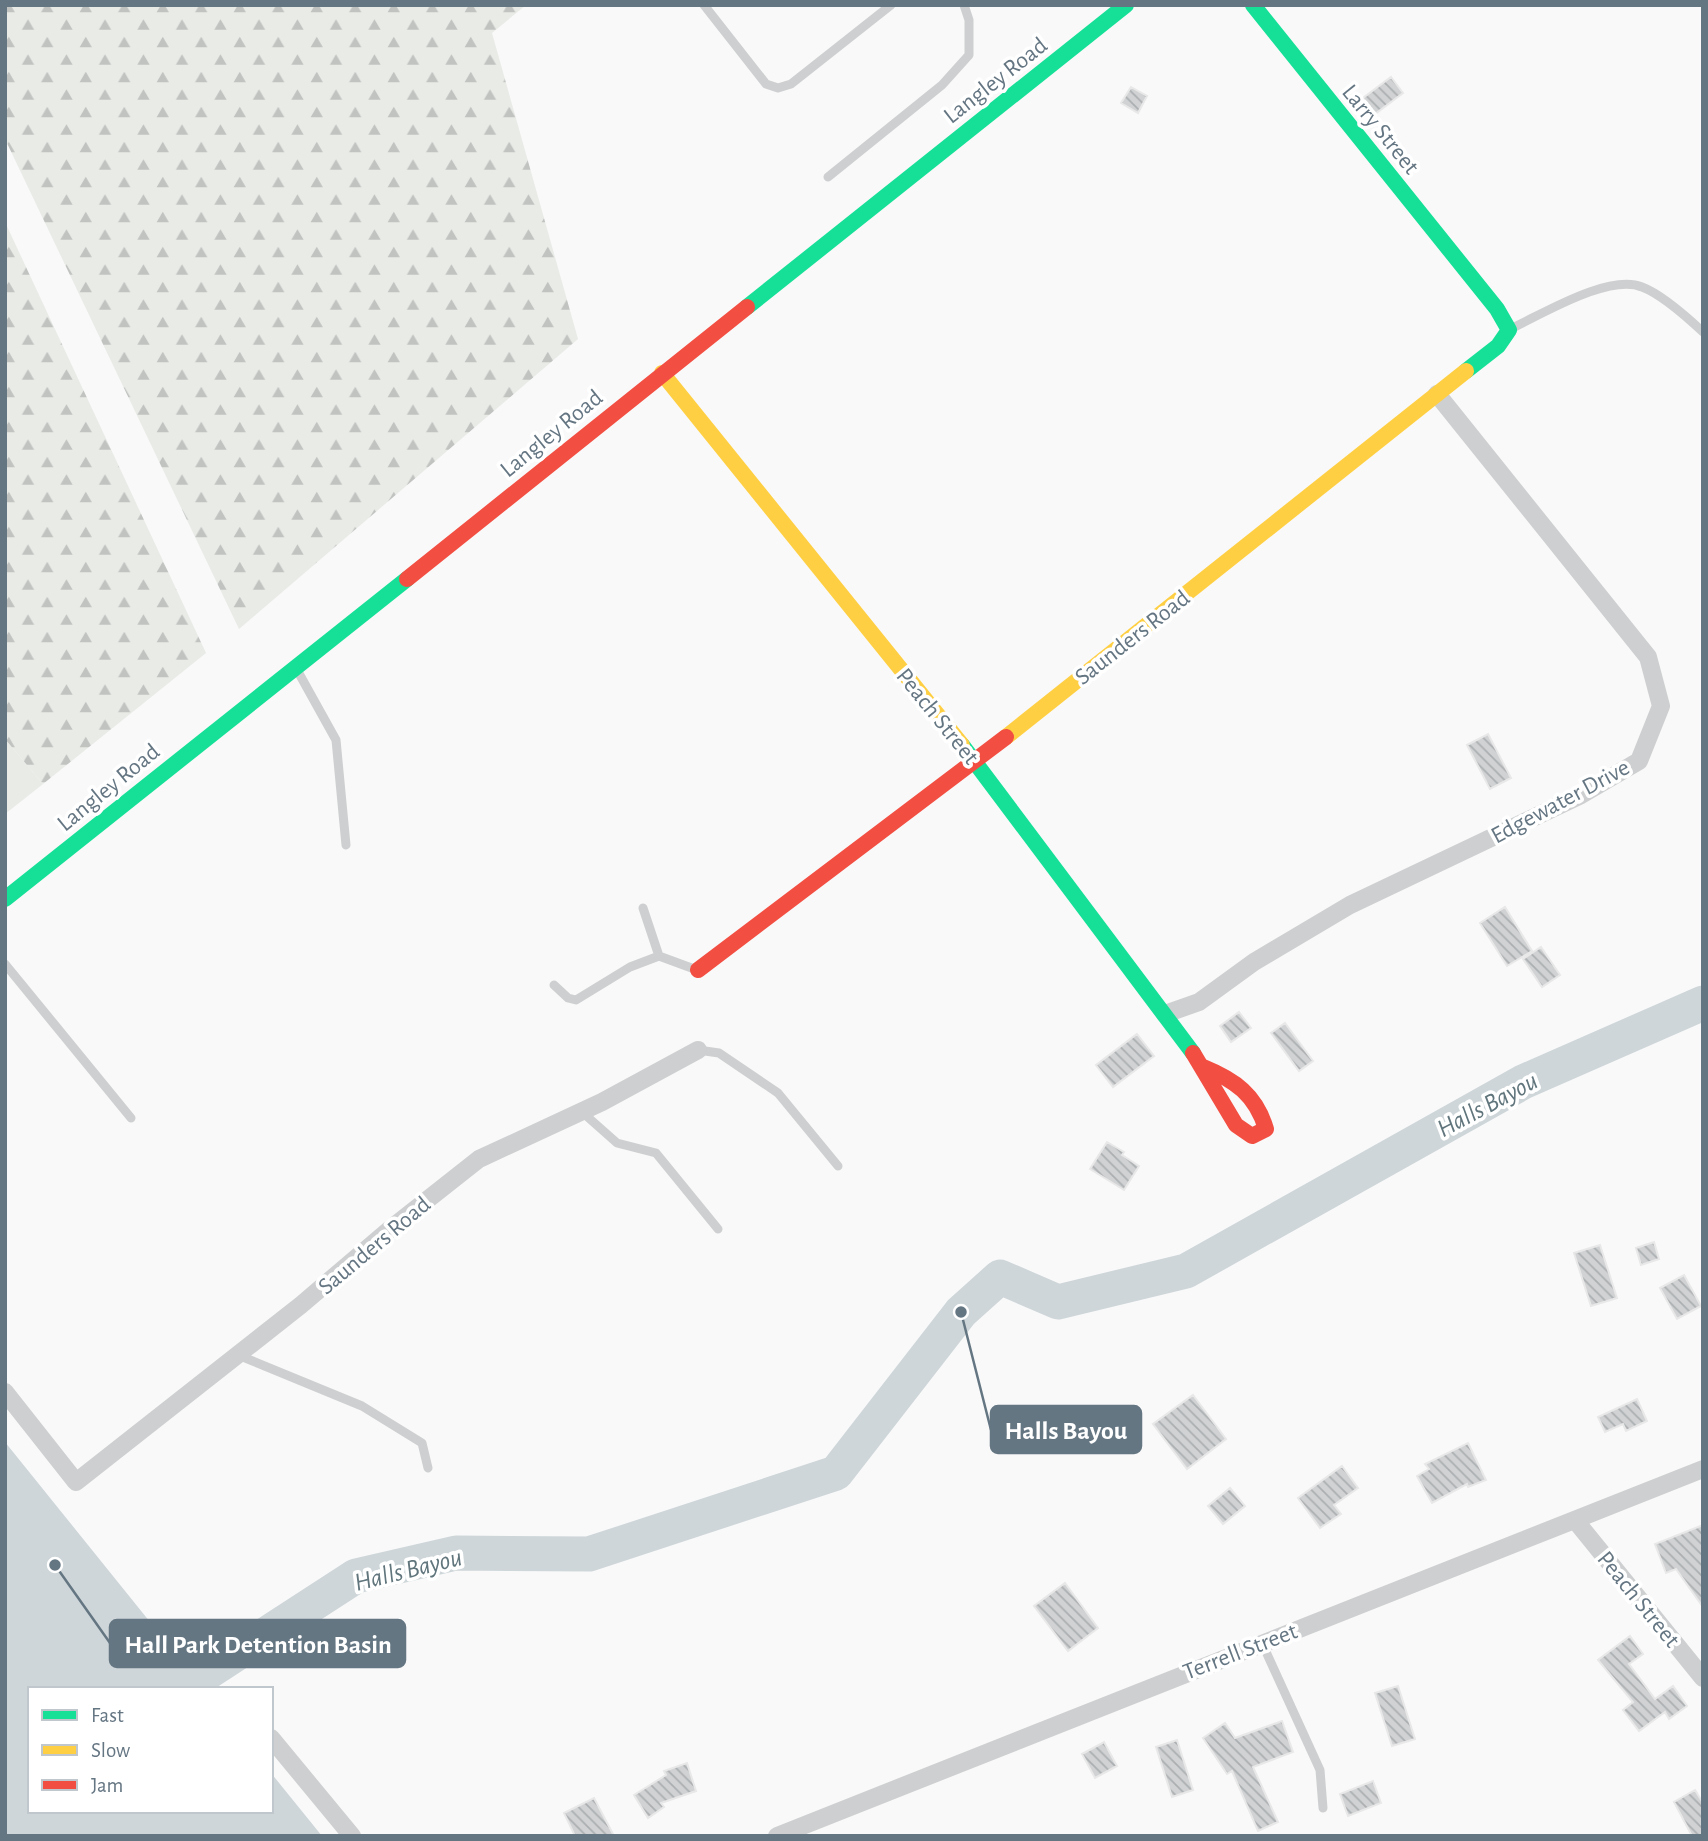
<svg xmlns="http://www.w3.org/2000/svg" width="1708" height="1841" font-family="'Alegreya Sans',sans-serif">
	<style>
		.green { fill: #e8ebe6 }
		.forest { fill: url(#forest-firs) }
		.water { fill: #ced6d9 }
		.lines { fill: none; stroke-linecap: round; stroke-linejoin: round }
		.river { stroke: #ced6d9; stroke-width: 35 }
		.building { fill: url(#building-back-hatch); stroke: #e8e8e8; stroke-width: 2 }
		.lane { stroke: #cecfd0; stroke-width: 9 }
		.street { stroke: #cecfd0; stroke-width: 18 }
		.fast { stroke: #16e098; stroke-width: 16 }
		.slow { stroke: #ffcf43; stroke-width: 16 }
		.jam { stroke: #f24e42; stroke-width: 16 }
		.labels { text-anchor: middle; stroke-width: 7; stroke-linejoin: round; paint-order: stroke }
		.street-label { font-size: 24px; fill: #657683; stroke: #fff }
		.water-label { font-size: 26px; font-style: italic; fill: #60757c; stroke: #fff }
		.leader { fill: none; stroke: #657683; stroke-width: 2.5 }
		.callout-dot { fill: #657683; stroke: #fff; stroke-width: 2.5 }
		.callout { fill: #657683; stroke: #657683; stroke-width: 2.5 }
		.callout-label { font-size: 26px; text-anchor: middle; font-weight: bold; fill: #fff }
	</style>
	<defs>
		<pattern id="forest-firs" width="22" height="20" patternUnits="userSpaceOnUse" patternTransform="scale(1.75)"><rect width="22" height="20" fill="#e8ebe6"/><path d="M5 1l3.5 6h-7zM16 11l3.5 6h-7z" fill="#c0c3c0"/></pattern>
		<pattern id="building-back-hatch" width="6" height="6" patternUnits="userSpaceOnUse" patternTransform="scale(1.75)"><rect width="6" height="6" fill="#d0d2d3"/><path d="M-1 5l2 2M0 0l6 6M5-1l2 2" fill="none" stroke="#acafb1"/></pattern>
	</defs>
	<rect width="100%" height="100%" fill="#f9f9f9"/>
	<path class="green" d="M5,739L43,784L5,814Z"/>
	<path class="forest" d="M5,5H526L492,33L578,339L239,629L5,139Z
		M5,222L206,653L43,784L5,739Z"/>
	<path class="water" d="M5,1442L204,1689H30V1811H271V1773L322,1836H5Z"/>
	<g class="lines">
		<path class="river" d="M182,1689L356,1576L456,1553L589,1554L836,1473L961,1312L1000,1277L1058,1302L1186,1271L1523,1082L1703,1003"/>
	</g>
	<path class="building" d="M1391,77L1403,93L1375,114L1363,98Z
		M1131,87L1147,96L1138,113L1121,103Z
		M1488,734L1511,778L1490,789L1467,745Z
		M1505,907L1532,951L1507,966L1480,923Z
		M1541,947L1560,975L1542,987L1523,959Z
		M1239,1012L1251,1028L1231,1042L1220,1026Z
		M1285,1023L1313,1061L1299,1071L1271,1033Z
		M1137,1034L1154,1056L1113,1087L1096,1065Z
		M1107,1142L1124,1152L1122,1155L1139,1166L1124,1190L1090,1169Z
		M1654,1242L1659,1259L1641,1265L1636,1248Z
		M1600,1245L1617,1298L1591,1306L1574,1253Z
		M1684,1275L1701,1306L1677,1319L1660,1288Z
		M1193,1395L1226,1439L1187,1469L1153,1424Z
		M1637,1399L1647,1421L1626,1431L1623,1424L1605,1432L1598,1417Z
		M1468,1443L1486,1480L1468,1487L1467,1484L1432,1503L1417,1476L1429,1469L1425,1464Z
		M1342,1466L1358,1488L1334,1505L1341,1514L1320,1528L1298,1498Z
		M1230,1488L1245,1506L1223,1524L1208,1506Z
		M1703,1525V1607L1676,1569L1666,1573L1655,1544Z
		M1065,1583L1098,1628L1068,1651L1034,1606Z
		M1630,1636L1643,1654L1629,1664L1655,1699L1673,1686L1687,1706L1669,1719L1665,1712L1639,1731L1623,1710L1633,1702L1598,1660Z
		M1398,1686L1415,1739L1392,1746L1375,1693Z
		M1282,1721L1293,1752L1253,1767L1278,1822L1258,1831L1232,1771L1227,1774L1203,1738L1225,1723L1235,1738Z
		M1177,1740L1193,1790L1172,1797L1156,1747Z
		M1104,1742L1117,1766L1095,1778L1082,1754Z
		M687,1763L696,1791L661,1803L664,1807L648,1818L634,1795L666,1775L664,1771Z
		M1373,1781L1381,1803L1348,1816L1340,1794Z
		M1695,1790L1703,1803V1836H1692L1674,1802Z
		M594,1798L614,1836H575L564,1813Z"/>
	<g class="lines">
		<path class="lane" d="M704,5L766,84L778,88L791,84L891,5
			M828,177L942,85L969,55V20L964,5
			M1510,329C1541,315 1609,273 1642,287C1661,294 1688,318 1703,332
			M296,668L336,740L346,845
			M643,908L659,956
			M5,964L131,1118
			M554,985L568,998L576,1000L630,967L659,956L697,970
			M698,1050L719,1053L778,1093L838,1166
			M582,1112L617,1143L656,1153L718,1229
			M238,1355L362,1406L422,1443L428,1468
			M1262,1643L1320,1770L1323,1808"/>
		<path class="street" d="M1165,1014L1199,1002L1254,962L1350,905L1581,795L1639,761L1661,706L1648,657L1437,394
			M5,1392L76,1482L301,1305L389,1230L479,1159L602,1102L698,1050
			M1575,1520L1703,1678
			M271,1738L352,1836
			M777,1836L1703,1469"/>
		<path class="fast" d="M1253,5L1497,309L1509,330L1498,346L1466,371
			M747,307L1126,5
			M962,745L1193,1053
			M5,899L407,579"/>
		<path class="slow" d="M662,373L962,745
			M1006,737L1466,371"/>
		<path class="jam" d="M407,579L747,307
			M698,970L1006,737
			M1193,1053L1236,1125L1252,1136L1266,1129C1256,1095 1235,1080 1203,1067"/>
	</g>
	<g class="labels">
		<g class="street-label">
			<text transform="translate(995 80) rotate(-38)" y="8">Langley Road</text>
			<text transform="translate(1381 129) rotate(51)" y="8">Larry Street</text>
			<text transform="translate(551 433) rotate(-39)" y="8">Langley Road</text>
			<text transform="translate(1132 637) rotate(-38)" y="8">Saunders Road</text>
			<text transform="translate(938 716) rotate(51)" y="8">Peach Street</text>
			<text transform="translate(108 787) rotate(-39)" y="8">Langley Road</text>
			<text transform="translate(1560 801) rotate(-28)" y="8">Edgewater Drive</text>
			<text transform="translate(374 1245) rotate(-40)" y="8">Saunders Road</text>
			<text transform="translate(1639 1599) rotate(51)" y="8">Peach Street</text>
			<text transform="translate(1240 1651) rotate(-21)" y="8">Terrell Street</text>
		</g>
		<g class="water-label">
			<text transform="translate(1487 1104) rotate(-28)" y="9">Halls Bayou</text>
			<text transform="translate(408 1569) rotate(-14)" y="9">Halls Bayou</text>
		</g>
	</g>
	<path class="leader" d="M961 1312L991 1430M55 1565L110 1643"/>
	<g class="callout-dot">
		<circle cx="961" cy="1312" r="7"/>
		<circle cx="55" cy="1565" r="7"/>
	</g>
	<g class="callout">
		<rect x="991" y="1406" width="150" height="47" rx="7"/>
		<rect x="110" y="1620" width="295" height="47" rx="7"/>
	</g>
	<g class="callout-label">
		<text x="1066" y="1439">Halls Bayou</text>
		<text x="258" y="1653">Hall Park Detention Basin</text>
	</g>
	<rect width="1708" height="1841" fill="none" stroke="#657683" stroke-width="14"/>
	<rect x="28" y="1687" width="245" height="126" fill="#ffffff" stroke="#c1c8cd" stroke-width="2"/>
	<rect x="42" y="1710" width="35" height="10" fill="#16e098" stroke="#c1c8cd" stroke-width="2"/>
	<text x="91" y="1722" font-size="21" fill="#657683">Fast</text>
	<rect x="42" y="1745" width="35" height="10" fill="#ffcf43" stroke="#c1c8cd" stroke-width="2"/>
	<text x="91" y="1757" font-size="21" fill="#657683">Slow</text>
	<rect x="42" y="1780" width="35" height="10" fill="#f24e42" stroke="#c1c8cd" stroke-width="2"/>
	<text x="91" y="1792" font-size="21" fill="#657683">Jam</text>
</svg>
